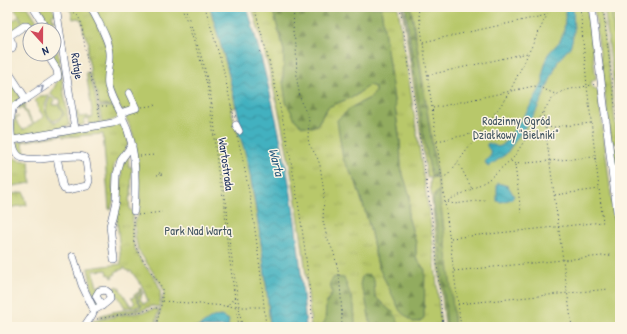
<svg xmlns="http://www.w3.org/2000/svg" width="627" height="334" font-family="'Patrick Hand',sans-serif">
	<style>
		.grass { fill: url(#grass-tufts); stroke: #6a7c64 }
		.forest { fill: url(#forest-firs); stroke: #566e5e }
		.green { fill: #b8c86a; stroke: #6a7c64 }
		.water { fill: url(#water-waves); stroke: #2f708f }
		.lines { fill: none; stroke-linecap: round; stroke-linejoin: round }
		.minor-casing { stroke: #3c4b6f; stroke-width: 8 }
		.path { stroke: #3c4b6f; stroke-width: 1; stroke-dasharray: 1 3; stroke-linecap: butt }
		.minor { stroke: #fff; stroke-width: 7 }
		.oneway { stroke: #8d97ae }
		.labels { text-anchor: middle; stroke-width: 3; stroke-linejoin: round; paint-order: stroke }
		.street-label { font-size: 12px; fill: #1b2f5e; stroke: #fcf5e5 }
		.park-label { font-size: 12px; fill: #425561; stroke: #fcf5e5 }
		.water-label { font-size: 13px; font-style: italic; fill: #295c80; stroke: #fcf5e5 }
	</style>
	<defs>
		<pattern id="grass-tufts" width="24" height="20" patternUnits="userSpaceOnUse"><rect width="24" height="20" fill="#b8c86a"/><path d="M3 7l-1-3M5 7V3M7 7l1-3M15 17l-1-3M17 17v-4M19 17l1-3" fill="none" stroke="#9eac5e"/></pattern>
		<pattern id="forest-firs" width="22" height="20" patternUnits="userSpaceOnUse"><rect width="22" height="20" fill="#92ac5e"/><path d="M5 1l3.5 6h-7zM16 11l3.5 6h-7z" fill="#768c51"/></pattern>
		<pattern id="water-waves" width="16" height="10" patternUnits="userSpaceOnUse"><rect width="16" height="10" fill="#43b1c0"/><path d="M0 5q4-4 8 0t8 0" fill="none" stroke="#37909f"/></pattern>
	</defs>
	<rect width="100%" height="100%" fill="#fcf5e5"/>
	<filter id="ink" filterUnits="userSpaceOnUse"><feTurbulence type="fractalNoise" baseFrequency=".025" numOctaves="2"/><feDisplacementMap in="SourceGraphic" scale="8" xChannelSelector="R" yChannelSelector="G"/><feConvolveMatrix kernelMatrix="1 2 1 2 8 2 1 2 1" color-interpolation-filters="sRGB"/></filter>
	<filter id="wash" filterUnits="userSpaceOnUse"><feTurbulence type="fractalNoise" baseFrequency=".012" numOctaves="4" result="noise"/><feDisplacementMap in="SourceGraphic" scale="16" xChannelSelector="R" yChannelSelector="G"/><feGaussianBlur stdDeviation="0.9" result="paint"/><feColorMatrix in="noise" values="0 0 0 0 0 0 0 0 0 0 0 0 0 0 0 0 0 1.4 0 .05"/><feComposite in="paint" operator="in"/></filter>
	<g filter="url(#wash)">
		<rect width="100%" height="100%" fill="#f4ead1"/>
		<path class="grass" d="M13,7H28L38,23L40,30H35L30,25L7,34V25L18,17L21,21L22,20Z
			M40,7H51L56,14L52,15L53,20H55L53,23L69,124L71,125L62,127V129L17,138L14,136V117L17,116L19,117L15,119L23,130L33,124L22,108L19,109L18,107L25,103V106L23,107L34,123L44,117L37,107L38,104L35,101L40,96L49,95L44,108L49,119L55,123L60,119L64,114L59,104L61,102L59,98L56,99L50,94C55,89 55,83 59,79L49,54H54V30H48L42,15L44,13Z
			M66,7H90L108,49L114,106L99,105L97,94L90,74V67L87,53L89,43L84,34L82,21L78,18L73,19L71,11Z
			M252,7H272L284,51L283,82L317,125L328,107L355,96L369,85L375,87V92L370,98L352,107L343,159L356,182L369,224L378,266L388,284L425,270L416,258V243L408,216L410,196L401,169L400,142L382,20L381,7H398L432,233L441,327H311C302,217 283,113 252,7Z
			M402,7H403L430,170L431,175L433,177L427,178Z
			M594,7H601L618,144L611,143Z
			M604,7H611L620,81V133Z
			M7,76L21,97L15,103L7,107L9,104V98L7,97Z
			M50,97L55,100L53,104L54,105H58L63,113L61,117L54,121C43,113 46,108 50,97Z
			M99,107H115L119,114L118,118L102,124Z
			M119,123H121L129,143L118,161L114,164L112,190L116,191L111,209H109L103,134L63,137L62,135L22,142L27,157L20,154L16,142Z
			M7,145C15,159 12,160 29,161L31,183L7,187Z
			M614,148H618L620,163V212L612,150Z
			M127,153L131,154L128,155L129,167H132L131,196L129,198L130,210L133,211C133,224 131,239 136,251C145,273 167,280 159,307L153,306L142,310L101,317L99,316C112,311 126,310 140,308L142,306L137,297L143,292L140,299L144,304L148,301L142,286L131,271L129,272L128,270L127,271L125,268L115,272L116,274L112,276L113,278H112L110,274L108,275L107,270L93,271L97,287L104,284V288L100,289L99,304L97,305L92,290L88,268L121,264L116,209L118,194L121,190L122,173L119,172Z
			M437,177L439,191L434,195L433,202L439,241L447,327H445L430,183L431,178Z
			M24,192L27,205L7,208V195Z
			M118,286L131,306L135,303L131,298L134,297V295L140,291L139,289L140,288L142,291L137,295L136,298L141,306L125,308L118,296L114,297L112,289Z
			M154,309H159L155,327H88L93,321L122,315L144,312Z"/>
		<path class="forest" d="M272,7H381L400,142L401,169L410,196L408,216L416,243V258L425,270L424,318L419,322H413L400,311L378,266L369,224L356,182L343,159L337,120L352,107L370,98L375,92V87L369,85L355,96L328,107L317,125L312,127L302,126L296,121L286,102L283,82L284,51Z
			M405,7H411L437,176L433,177L431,175L423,135Z
			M439,191L450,274L455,327H447L439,241L433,202L434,195Z
			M369,274L374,280L375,296L386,307L395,314L399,325L397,327H371L365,296L360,285L362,276Z
			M334,277L344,278L354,305L355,323L356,327H321L325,321L326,304L332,293L330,283Z"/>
		<path class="green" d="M93,7H210L227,67L236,107L231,109L235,124L240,123V131L238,132C247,151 250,173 253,194C261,238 267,282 270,327H157L164,292L161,284L138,250L135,236V219L138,217V202H140L139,179L133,134L128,122L110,89L111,55Z
			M411,7H587L596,79L591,82L592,87L598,90L620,267V327H455C445,220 428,113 411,7Z
			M611,7H620V81Z
			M86,72L88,73L95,94L100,124H89L88,118L84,119V124L80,126L78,123L76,112L77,110L79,112V117L88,116L89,118L93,117Z"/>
		<path class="water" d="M210,7H247C265,68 280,131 291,194C298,238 302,282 306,327H270C267,283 261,240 254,197C250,175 247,152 238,132L240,131V123L227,67Z
			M566,7H573L574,31L572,41L570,47L558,61L542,99L535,113L506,154L488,167L485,162L491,155V152L487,146V144L489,143L498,147L503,145L528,110L543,83V72L548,54L560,41L564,31Z
			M498,183L508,186L514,196L512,199L501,202L497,201V186Z
			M221,316L229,320L228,327H198L213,317Z"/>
	</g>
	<g filter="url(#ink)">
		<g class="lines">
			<g class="minor-casing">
				<path id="minor" d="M33,7L42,21L45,30
					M56,7L75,129
					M91,7C97,20 109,39 110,53C111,64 106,75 108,86C112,102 123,116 128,131C136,154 136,187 134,211
					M592,7L620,236
					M7,52L12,48L13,45L9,36L24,26H27L31,30
					M7,70L26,99L58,77L57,70L47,54
					M26,99L13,107C9,117 9,155 23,158C33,161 46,158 57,157L62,184L64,189L67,190L87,186L89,181L86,161L84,157L79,156L57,157
					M120,113L136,108L129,93
					M236,125L239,131
					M7,141L113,123L123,118
					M73,256L82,285L94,310L92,315L84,327
					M114,260L110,226L116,201L117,174L121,160L132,145
					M94,310C100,307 106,304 110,299L109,293L105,290L99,291L96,296L102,306"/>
			</g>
			<path class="path" d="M68,7L78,16L81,22L89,73L96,94L100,119
				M182,7L202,65L208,89L218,171L225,207L226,233L239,327
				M185,7L204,65L211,97L220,170L227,207L228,232L242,327
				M205,7L223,68L231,105L233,121
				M254,7C285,112 304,218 313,327
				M294,7L293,33L296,44L297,81L301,102L309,118L308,137L309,144L317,157L320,165L324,193L323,221L327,238L334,253L339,275L341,296L342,327
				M400,7L434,232L443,327
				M418,7L441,172L461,327
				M603,7L620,148
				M615,7L620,41
				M420,8L425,7
				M423,42L547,15
				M260,52L262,51
				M428,75L528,53
				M231,105L235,119
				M98,106H109
				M142,107L157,105
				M433,108L534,86L539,87L555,94
				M235,116L238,115
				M546,128L591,123
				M237,137C243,157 246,177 250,197C257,240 262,283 266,327
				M437,141L481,132
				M140,156L155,155
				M511,161L515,164L594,157
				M515,165L521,213
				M157,175L162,174V173H159
				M430,178L437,177L441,178L448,175L501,105L510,91L547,15L549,7
				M472,189L488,180L514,157L542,113
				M555,195L599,189
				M448,202L454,204L485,200
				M445,203L451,199L472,189L458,162
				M138,215L162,212
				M134,217V242L138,252L162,288V301L156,327
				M451,238L603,222L587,86L596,84
				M454,271L612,255
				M163,301L238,307H263
				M458,304L609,289
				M226,307L235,297
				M97,319L144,311L154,308H160
				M562,327L572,326
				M572,327L543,112C557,89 562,91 587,86L580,7"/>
			<use href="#minor" class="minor"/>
		</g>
		<defs><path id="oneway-chevron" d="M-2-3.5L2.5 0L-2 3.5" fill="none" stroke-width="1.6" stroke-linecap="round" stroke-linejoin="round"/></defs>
		<use class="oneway" href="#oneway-chevron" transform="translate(41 88) rotate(-34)"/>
	</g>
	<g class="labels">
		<g class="street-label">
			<text transform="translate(77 66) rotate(81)" y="4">Rataje</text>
			<text transform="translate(226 164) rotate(82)" y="4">Wartostrada</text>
		</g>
		<g class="park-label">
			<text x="516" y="125">Rodzinny Ogród<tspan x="516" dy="14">Działkowy "Bielniki"</tspan></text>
			<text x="198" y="235">Park Nad Wartą</text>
		</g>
		<g class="water-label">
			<text transform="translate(277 162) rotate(76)" y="5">Warta</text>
		</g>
	</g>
	<rect width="627" height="334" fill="none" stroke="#fcf5e5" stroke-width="24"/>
	<g transform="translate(42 42) rotate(159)"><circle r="19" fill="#fcf5e5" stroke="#a2a6af"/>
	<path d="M0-3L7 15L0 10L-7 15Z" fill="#d1495b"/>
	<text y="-6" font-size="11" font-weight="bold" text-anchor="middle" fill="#1b2f5e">N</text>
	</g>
</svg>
